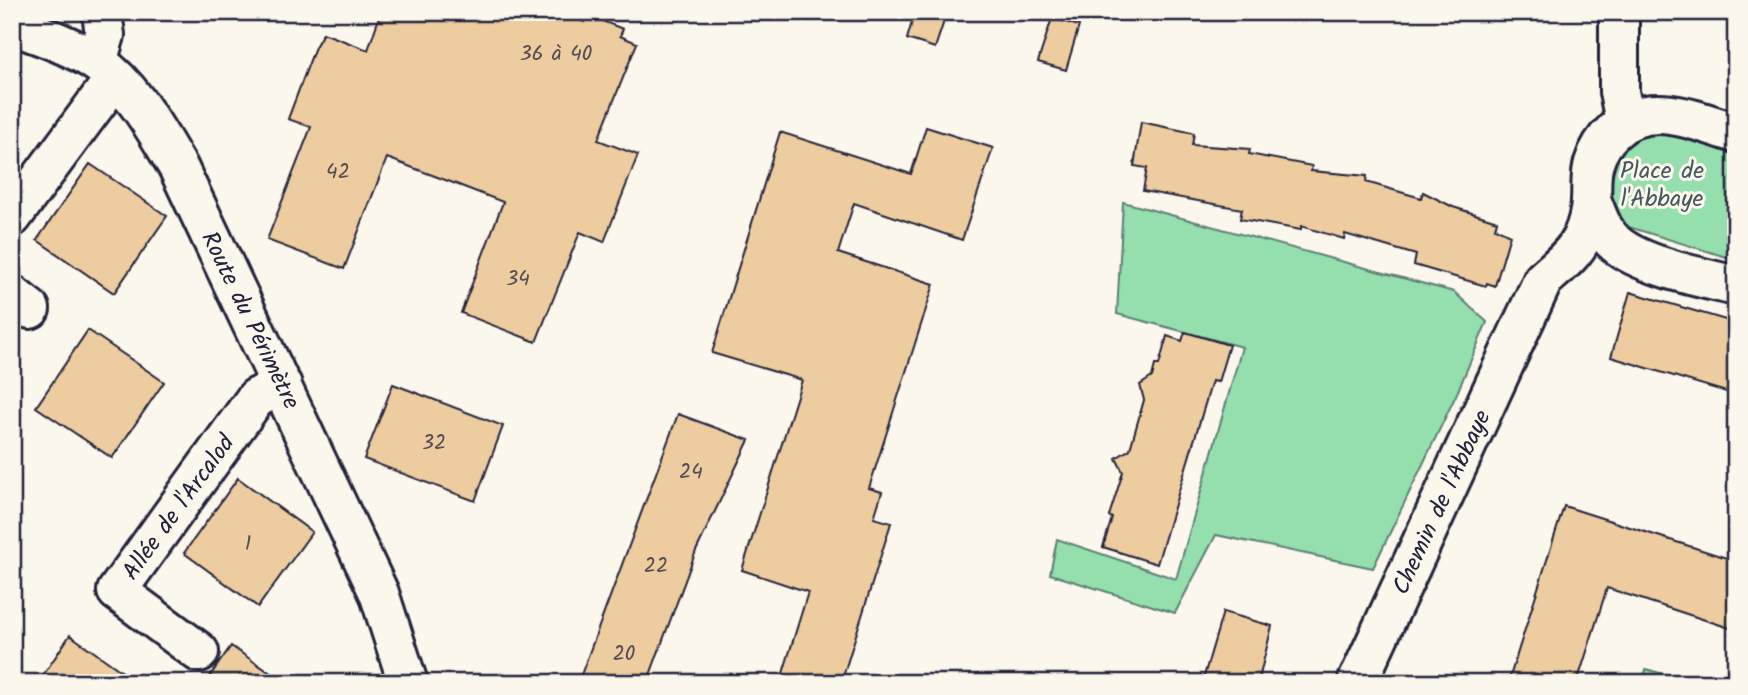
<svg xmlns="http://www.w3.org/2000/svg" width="1748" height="695" font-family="Kalam,sans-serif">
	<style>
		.green { fill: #95dead; stroke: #5c8074; stroke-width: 2 }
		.building { fill: #edcc9f; stroke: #22223b; stroke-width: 2 }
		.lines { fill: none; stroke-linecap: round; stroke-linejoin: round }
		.minor-casing { stroke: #22223b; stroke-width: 44 }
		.minor { stroke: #fbf7ec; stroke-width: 38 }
		.labels { text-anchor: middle; stroke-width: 6; stroke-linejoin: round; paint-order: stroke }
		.number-label { font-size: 21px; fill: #554c54 }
		.park-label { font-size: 24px; fill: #445a5d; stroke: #fbf7ec }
		.street-label { font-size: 24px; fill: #22223b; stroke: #fbf7ec }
	</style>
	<rect width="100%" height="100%" fill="#fbf7ec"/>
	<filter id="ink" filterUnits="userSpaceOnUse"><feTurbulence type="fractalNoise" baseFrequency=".0143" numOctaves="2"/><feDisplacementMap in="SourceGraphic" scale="14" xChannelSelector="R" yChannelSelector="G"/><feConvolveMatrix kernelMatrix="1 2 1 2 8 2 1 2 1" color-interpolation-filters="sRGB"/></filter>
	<g filter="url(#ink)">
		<path class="green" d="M1650,130H1661L1736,155V260L1622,225L1610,199L1612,166L1628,141Z
			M1123,202L1454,292L1487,322L1457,393L1373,568L1216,535L1175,613L1050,574L1057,539L1176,579L1242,347L1117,314Z
			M1646,669L1694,683H1643Z"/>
		<path class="building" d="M381,12H560L584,22L587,15L623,29L620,36L637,43L598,140L638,155L604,242L580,232L536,342L461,313L503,202L456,184L387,158L344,269L267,240L311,127L288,119L315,47L323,33L368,50Z
			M915,12H947L935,48L907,39Z
			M1052,18L1079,26L1066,70L1038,62Z
			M1141,122L1194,133L1192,145L1250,149L1249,154L1312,166L1311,171L1367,176L1366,182L1421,198L1423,192L1453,207L1497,221L1495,228L1510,235L1495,286L1487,283L1486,286L1414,265L1416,255L1345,234L1344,239L1301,226V230L1240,219L1242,209L1143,191L1147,168L1134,166Z
			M926,127L993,148L962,240L854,203L838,253L934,284L869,488L882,492L874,518L891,523L841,683H780L808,592L742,570L802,380L712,353L780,132L911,174Z
			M90,164L167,216L114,293L37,240Z
			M1630,292L1736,323V395L1611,357Z
			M88,330L164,382L112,458L36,407Z
			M1185,332L1229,345L1218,382L1212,381L1157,564L1103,547L1112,518L1109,516L1123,472L1116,458L1130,449L1144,400L1140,385L1152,377L1155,365H1159L1167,336L1182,341Z
			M393,384L503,426L475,501L364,459Z
			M678,414L749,440L696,551L647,683H578Z
			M238,478L312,532L258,607L184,553Z
			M1564,506L1736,561V630L1607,588L1577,683H1508Z
			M1223,612L1272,626L1259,679H1256L1255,683H1202Z
			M70,635L138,683H38Z
			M231,646L285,683H205Z"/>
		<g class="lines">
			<g class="minor-casing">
				<path id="minor" d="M1619,12V92L1625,121
					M12,25C40,35 73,46 98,63C133,87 156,131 178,167L379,593L408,683
					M97,62L105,35L102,12
					M1592,202C1598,217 1603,233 1616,244C1642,266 1703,278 1736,286
					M12,217L115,78
					M12,295L30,309
					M199,652L117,591L256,398L282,385
					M1357,683L1543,280C1556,268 1575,254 1582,237C1587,227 1591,211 1591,200C1592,187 1590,176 1594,163C1598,150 1604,140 1614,131C1648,98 1697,121 1736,133"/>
			</g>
			<use href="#minor" class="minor"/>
		</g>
	</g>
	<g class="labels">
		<g class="number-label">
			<text x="556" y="60">36 à 40</text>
			<text x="338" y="178">42</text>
			<text x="518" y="285">34</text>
			<text x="434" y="449">32</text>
			<text x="691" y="478">24</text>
			<text x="248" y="550">1</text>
			<text x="656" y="572">22</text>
			<text x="624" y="660">20</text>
		</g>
		<g class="park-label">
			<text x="1662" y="178">Place de<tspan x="1662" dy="28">l'Abbaye</tspan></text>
		</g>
		<g class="street-label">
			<text transform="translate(251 320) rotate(64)" y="8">Route du Périmètre</text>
			<text transform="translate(1441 502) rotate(-65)" y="8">Chemin de l'Abbaye</text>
			<text transform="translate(178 507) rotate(-54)" y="8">Allée de l'Arcalod</text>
		</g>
	</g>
	<rect width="1748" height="695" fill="none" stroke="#fbf7ec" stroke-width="42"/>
	<rect x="21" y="21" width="1706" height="653" fill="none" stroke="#22223b" stroke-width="2.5" filter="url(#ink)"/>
</svg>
